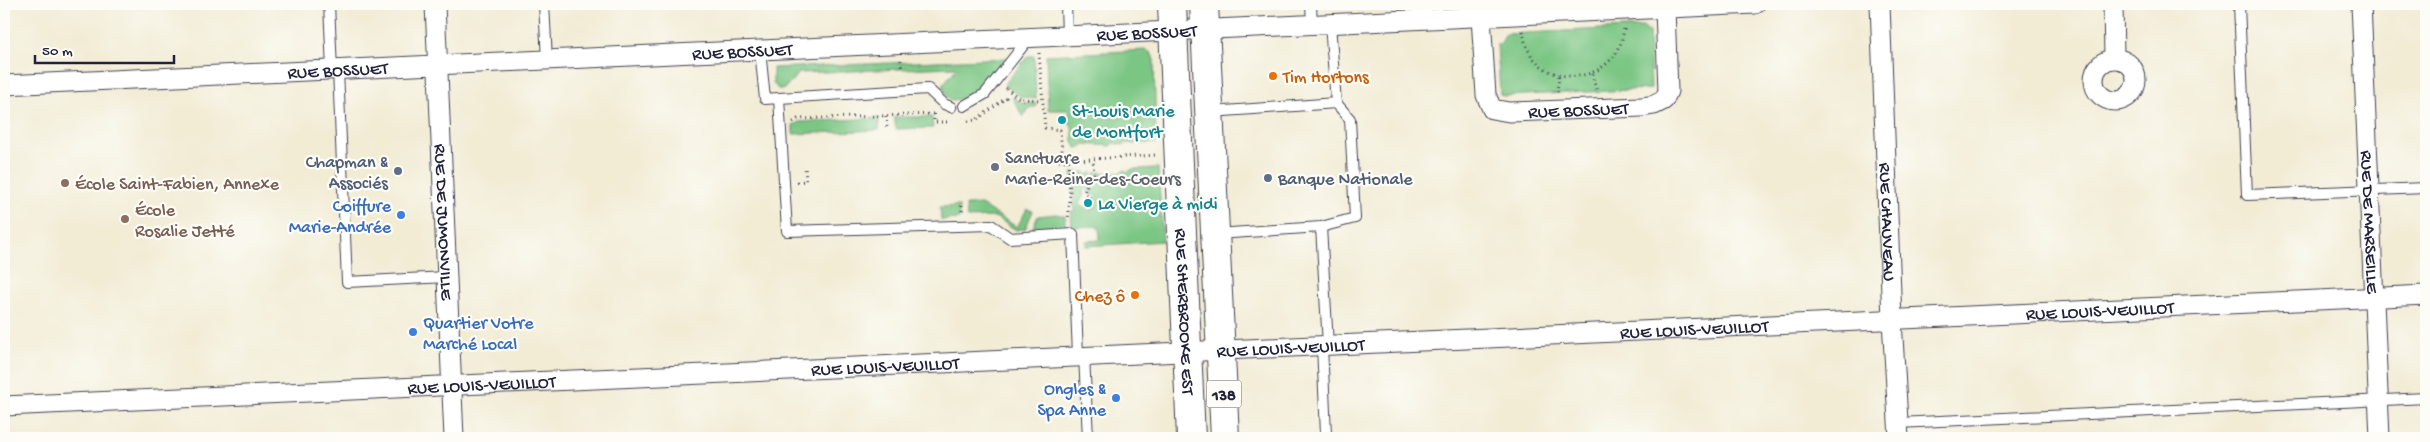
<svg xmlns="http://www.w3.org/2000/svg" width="2430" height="442" font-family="'Gochi Hand',sans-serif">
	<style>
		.green { fill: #7bc684; stroke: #4e7460 }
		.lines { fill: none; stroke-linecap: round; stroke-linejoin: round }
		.lane-casing { stroke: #414052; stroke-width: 12 }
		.street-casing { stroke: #414052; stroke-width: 21 }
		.primary-casing { stroke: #414052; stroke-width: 30 }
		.path { stroke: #414052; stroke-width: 3; stroke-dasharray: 1 4; stroke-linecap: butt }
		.lane { stroke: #fff; stroke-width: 10 }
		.street { stroke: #fff; stroke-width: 19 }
		.primary { stroke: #fff; stroke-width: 28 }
		.food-dot { fill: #e8710a; stroke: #fdfcf7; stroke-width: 2 }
		.culture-dot { fill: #0f9aa8; stroke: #fdfcf7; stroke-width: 2 }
		.worship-dot { fill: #6b7280; stroke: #fdfcf7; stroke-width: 2 }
		.service-dot { fill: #5c6f8a; stroke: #fdfcf7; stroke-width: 2 }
		.education-dot { fill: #8d6e63; stroke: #fdfcf7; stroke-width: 2 }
		.shop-dot { fill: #3f7fe0; stroke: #fdfcf7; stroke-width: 2 }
		.labels { text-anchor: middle; stroke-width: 4.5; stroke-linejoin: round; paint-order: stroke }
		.shield { fill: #fdfcf7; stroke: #646373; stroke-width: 1 }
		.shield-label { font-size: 16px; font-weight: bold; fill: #22223b }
		.street-label { font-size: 18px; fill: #22223b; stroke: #fdfcf7 }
		.food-label { font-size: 18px; fill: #c56008; stroke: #fdfcf7; text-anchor: start }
		.culture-label { font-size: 18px; fill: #0d838f; stroke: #fdfcf7; text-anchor: start }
		.worship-label { font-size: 18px; fill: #5b616d; stroke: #fdfcf7; text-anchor: start }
		.service-label { font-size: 18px; fill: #4e5e75; stroke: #fdfcf7; text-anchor: end }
		.education-label { font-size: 18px; fill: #785e54; stroke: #fdfcf7; text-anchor: start }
		.shop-label { font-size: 18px; fill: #366cbe; stroke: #fdfcf7; text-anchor: end }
	</style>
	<rect width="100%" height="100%" fill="#fdfcf7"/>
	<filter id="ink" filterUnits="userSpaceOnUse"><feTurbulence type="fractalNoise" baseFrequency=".02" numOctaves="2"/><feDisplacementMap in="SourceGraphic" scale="10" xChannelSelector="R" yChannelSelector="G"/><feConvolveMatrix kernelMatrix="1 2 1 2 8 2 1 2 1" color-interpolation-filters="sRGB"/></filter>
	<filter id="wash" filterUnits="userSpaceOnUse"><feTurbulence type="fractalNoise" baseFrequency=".0096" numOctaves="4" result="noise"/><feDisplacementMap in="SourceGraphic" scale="20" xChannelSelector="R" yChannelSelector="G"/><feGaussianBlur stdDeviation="1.12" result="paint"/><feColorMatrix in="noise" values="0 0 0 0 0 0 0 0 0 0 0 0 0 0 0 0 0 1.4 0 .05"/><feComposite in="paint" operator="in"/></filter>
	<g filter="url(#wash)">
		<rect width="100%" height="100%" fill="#f2ecd5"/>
		<path class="green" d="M1644,27L1647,32H1649L1651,89L1503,96L1500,94L1497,44L1501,43L1506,34Z
			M1147,50L1152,54L1154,60L1156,143L1131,144L1129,143L1123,145L1113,143L1112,146L1084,144L1083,147L1076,148L1073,141L1072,125L1070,124L1069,110H1048L1046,55Z
			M1028,56H1034L1036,99L1021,97L1004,85Z
			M1008,58C991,77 978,99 951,100L944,93L943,84L957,68L954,67L799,73L784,89H778L773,83V68Z
			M1012,97L1023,103H1036V107H1030L1023,117Z
			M894,117H932L933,128L896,129Z
			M879,118V130L793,134V125L799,122Z
			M1158,168L1163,241L1086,246V241L1100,240L1099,226L1072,227L1071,212L1074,211L1072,173L1085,172L1086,175L1093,172L1083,191L1084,196L1079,202L1080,205L1090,211L1097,206L1092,202L1097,197L1086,190L1096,172L1119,173L1125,170L1127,172L1133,169Z
			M966,205H981L1017,227L1027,209L1033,211L1025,229L1016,230L995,217L967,218Z
			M959,206V219L941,220L940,207Z
			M1056,214L1065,216V227L1032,229L1038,216Z"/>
	</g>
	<g filter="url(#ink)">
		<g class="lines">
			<g class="lane-casing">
				<path id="lane" d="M329,4L332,70
					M544,4L547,60
					M1066,4L1067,35
					M1311,4L1312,24
					M2239,4L2247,195L2426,188
					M760,50L765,99L779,98L787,231L991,225L1010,238L1073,234L1078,355
					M338,70L347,282L447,277
					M779,98L928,89L944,104L951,107
					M964,106L985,94L1030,37
					M1210,112L1336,103
					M1216,234L1321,227
					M1328,345L1321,227L1355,218L1350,119L1336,103L1330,23
					M1322,346L1326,434
					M1084,355L1088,438
					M1898,423L2426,398"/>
			</g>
			<g class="street-casing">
				<g id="street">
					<path id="s1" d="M435,4L454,438"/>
					<path id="s2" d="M1880,4L1892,320L1899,438"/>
					<path d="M2113,4L2114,58"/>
					<path id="s3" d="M2361,4L2380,438"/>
					<path id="s4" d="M1481,17L1486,95L1492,109L1509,112L1642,107L1654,105L1664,100L1668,91L1665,8"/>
					<circle cx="2115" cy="80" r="21"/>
					<path id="s5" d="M4,85L1755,4"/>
					<path id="s6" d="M4,406L2426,295"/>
				</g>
			</g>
			<g class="primary-casing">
				<g id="primary">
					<path id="s7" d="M1172,4L1191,438"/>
					<path d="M1204,4L1225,438"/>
				</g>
			</g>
			<path class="path" d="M1523,31C1529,94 1621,90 1624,26
				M1039,53L1045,128L1060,130L1063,161
				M901,60V69
				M1592,74L1597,92
				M1006,88L1020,99L1042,100
				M1557,92L1559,75
				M934,114V122H948
				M886,116L887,130
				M968,121L976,120L1006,98L1008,102
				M793,122L798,119L934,114
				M1059,161L1156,155
				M1068,161L1070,195L1068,221
				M797,182L806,181L805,166
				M1090,198L1084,193L1089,179L1094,174L1093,159
				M962,205V213"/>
			<use href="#lane" class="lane"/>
			<use href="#street" class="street"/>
			<use href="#primary" class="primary"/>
		</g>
	</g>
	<g class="food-dot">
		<circle cx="1273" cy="76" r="5"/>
		<circle cx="1135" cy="295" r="5"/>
	</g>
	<g class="culture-dot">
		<circle cx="1062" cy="120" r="5"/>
		<circle cx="1088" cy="203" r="5"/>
	</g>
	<circle class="worship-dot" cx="995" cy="167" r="5"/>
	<g class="service-dot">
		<circle cx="398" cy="171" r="5"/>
		<circle cx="1268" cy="178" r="5"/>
	</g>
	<g class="education-dot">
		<circle cx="65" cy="183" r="5"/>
		<circle cx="125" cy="219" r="5"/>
	</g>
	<g class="shop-dot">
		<circle cx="401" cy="215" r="5"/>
		<circle cx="413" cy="332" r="5"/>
		<circle cx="1116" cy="398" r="5"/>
	</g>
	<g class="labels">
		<rect class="shield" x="1206.5" y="380.5" width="35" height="27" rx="4"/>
		<g class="shield-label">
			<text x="1224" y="400">138</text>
		</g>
		<g class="street-label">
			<text dy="6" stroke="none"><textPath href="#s5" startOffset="1144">RUE BOSSUET</textPath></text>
			<text dy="6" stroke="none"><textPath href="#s5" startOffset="739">RUE BOSSUET</textPath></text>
			<text dy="6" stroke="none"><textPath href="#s5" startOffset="334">RUE BOSSUET</textPath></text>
			<text dy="6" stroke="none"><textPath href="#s4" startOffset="180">RUE BOSSUET</textPath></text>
			<text dy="6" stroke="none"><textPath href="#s1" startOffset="218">RUE DE JUMONVILLE</textPath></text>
			<text dy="6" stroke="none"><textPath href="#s2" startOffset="218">RUE CHAUVEAU</textPath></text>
			<text dy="6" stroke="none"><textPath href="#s3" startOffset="218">RUE DE MARSEILLE</textPath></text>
			<text dy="6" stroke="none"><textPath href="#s6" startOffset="2098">RUE LOUIS-VEUILLOT</textPath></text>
			<text dy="6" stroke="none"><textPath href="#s7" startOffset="308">RUE SHERBROOKE EST</textPath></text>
			<text dy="6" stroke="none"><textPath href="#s6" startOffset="1692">RUE LOUIS-VEUILLOT</textPath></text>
			<text dy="6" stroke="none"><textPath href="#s6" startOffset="1288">RUE LOUIS-VEUILLOT</textPath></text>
			<text dy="6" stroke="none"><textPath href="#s6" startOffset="882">RUE LOUIS-VEUILLOT</textPath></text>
			<text dy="6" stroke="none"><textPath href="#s6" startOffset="478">RUE LOUIS-VEUILLOT</textPath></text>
		</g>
		<g class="food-label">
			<text x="1283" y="82">Tim Hortons</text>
			<text x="1125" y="301" text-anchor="end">Chez ô</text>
		</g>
		<g class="culture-label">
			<text x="1072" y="116">St-Louis Marie<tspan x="1072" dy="21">de Montfort</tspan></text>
			<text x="1098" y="209">La Vierge à midi</text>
		</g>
		<g class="worship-label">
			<text x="1005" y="163">Sanctuare<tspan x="1005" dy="21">Marie-Reine-des-Coeurs</tspan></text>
		</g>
		<g class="service-label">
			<text x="388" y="167">Chapman &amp;<tspan x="388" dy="21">Associés</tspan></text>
			<text x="1278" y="184" text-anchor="start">Banque Nationale</text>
		</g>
		<g class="education-label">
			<text x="75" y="189">École Saint-Fabien, Annexe</text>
			<text x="135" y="215">École<tspan x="135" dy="21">Rosalie Jetté</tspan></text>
		</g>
		<g class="shop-label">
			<text x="391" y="211">Coiffure<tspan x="391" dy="21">Marie-Andrée</tspan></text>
			<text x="423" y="328" text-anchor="start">Quartier Votre<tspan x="423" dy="21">Marché Local</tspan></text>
			<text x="1106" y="394">Ongles &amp;<tspan x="1106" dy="21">Spa Anne</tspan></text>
		</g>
	</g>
	<rect width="2430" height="442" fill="none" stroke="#fdfcf7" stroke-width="20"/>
	<path d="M35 55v8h139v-8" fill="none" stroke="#22223b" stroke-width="2.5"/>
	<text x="42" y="55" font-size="15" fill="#22223b" stroke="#fdfcf7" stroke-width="4" paint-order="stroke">50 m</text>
</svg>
